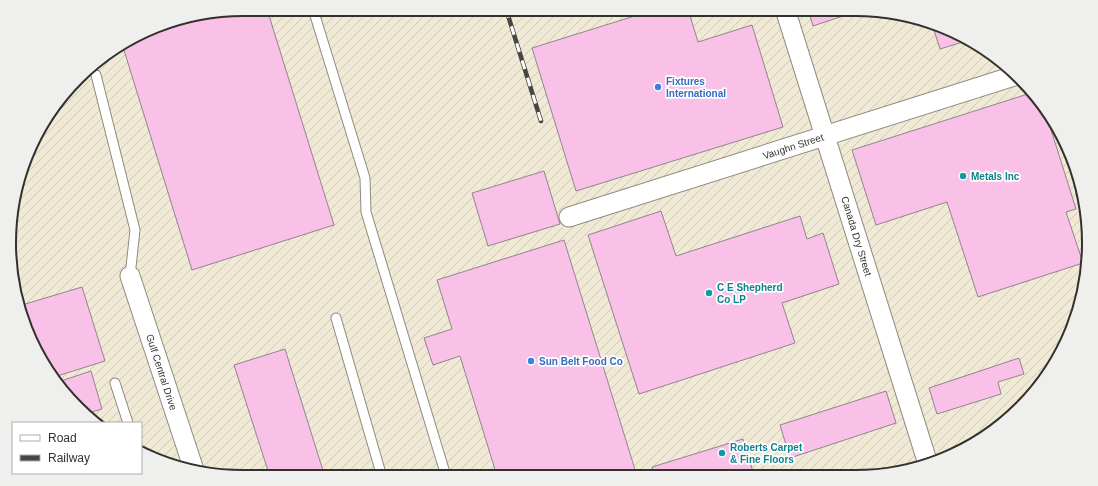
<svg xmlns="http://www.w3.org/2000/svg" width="1098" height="486" font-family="Arial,sans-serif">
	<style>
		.industrial { fill: url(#industrial-furrows) }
		.building { fill: #f9c0e8; stroke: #91858d }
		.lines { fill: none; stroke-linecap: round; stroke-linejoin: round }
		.service-casing { stroke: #8f8b7f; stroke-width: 11 }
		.minor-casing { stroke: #8f8b7f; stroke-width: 21 }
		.service { stroke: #fff; stroke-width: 9 }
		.minor { stroke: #fff; stroke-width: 19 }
		.rail-casing { stroke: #484640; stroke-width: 4.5 }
		.rail { stroke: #fff; stroke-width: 3; stroke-dasharray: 9; stroke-linecap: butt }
		.shop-dot { fill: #3f7fe0; stroke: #fff; stroke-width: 1.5 }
		.culture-dot { fill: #0f9aa8; stroke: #fff; stroke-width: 1.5 }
		.labels { text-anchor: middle; stroke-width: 3.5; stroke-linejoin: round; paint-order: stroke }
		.shop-label { font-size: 10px; font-weight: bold; fill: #366cbe; stroke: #fff; text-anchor: start }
		.street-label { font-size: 10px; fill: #32312c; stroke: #fff }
		.culture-label { font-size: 10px; font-weight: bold; fill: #0d838f; stroke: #fff; text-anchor: start }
		.rim { fill: none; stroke: #32312c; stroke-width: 2 }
	</style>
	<defs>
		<pattern id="industrial-furrows" width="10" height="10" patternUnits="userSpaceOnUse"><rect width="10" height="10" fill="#efe9d5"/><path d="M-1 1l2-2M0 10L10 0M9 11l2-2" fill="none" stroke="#cdc8b7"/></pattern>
	</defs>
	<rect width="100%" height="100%" fill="#faf6e8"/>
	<path class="industrial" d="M243,9H855L944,27L1020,77L1071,153L1089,243L1071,332L1041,385L998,429L945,459L886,475L243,477L154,459L141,451V423H95L89,419L40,360L11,274L13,198L40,126L89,67L168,21Z"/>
	<path class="building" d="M243,9H267L334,225L192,270L123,47L168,21Z
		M657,9H688L698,42L752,25L783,127L576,191L532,48Z
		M808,9H855L861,10L813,26Z
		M932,24L944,27L966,41L940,49Z
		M1031,93L1047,117L1076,209L1066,212L1083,263L978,297L947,202L876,225L852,150Z
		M544,171L560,224L488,246L472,193Z
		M661,211L676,256L800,216L807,239L823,233L839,284L782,303L795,343L639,394L588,235Z
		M564,240L637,476H497L460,356L433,365L424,338L452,329L437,280Z
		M82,287L105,361L54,377L40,360L22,305Z
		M285,349L325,477H270L234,365Z
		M1019,358L1024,374L998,382L1001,394L937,414L929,388Z
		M91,371L102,409L85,414L58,382Z
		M886,391L896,423L790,458L780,425Z
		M743,439L754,475L655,476L652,467Z
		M911,466V468L885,475Z
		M357,469L359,477H332Z"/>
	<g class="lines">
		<g class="service-casing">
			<path id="service" d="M313,9L365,178L366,212L446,476
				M96,75L135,230L130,276
				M336,318L382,477
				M115,383L128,423"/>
		</g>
		<g class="minor-casing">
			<path id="minor" d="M785,9L928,464
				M569,217L1017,75
				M130,276L193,467"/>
		</g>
		<use href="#service" class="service"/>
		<use href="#minor" class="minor"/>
		<g class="rail-casing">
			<path id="rail" d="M506,9L541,121"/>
		</g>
		<use href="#rail" class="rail"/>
	</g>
	<g class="shop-dot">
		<circle cx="658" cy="87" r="4"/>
		<circle cx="531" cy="361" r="4"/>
	</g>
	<g class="culture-dot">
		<circle cx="963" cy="176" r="4"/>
		<circle cx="709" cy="293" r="4"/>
		<circle cx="722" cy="453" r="4"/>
	</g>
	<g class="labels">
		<g class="shop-label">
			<text x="666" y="85">Fixtures<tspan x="666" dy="12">International</tspan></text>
			<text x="539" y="365">Sun Belt Food Co</text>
		</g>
		<g class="street-label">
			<text transform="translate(793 146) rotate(-18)" y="4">Vaughn Street</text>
			<text transform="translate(857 236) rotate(73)" y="4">Canada Dry Street</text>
			<text transform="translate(162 372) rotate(72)" y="4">Gulf Central Drive</text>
		</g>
		<g class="culture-label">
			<text x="971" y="180">Metals Inc</text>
			<text x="717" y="291">C E Shepherd<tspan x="717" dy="12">Co LP</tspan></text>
			<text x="730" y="451">Roberts Carpet<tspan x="730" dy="12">&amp; Fine Floors</tspan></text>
		</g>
	</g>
	<path d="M0 0H1098V486H0ZM243 16H855A227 227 0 0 1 1082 243V243A227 227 0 0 1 855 470H243A227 227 0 0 1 16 243V243A227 227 0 0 1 243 16Z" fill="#efefee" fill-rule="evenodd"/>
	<path class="rim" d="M243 16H855A227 227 0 0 1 1082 243V243A227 227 0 0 1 855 470H243A227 227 0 0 1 16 243V243A227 227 0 0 1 243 16Z"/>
	<rect x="12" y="422" width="130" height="52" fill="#ffffff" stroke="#adadab"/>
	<rect x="20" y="435" width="20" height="6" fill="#ffffff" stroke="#adadab"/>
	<text x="48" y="442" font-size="12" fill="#32312c">Road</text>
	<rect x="20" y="455" width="20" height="6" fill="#484640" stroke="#adadab"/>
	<text x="48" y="462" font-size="12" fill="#32312c">Railway</text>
</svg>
